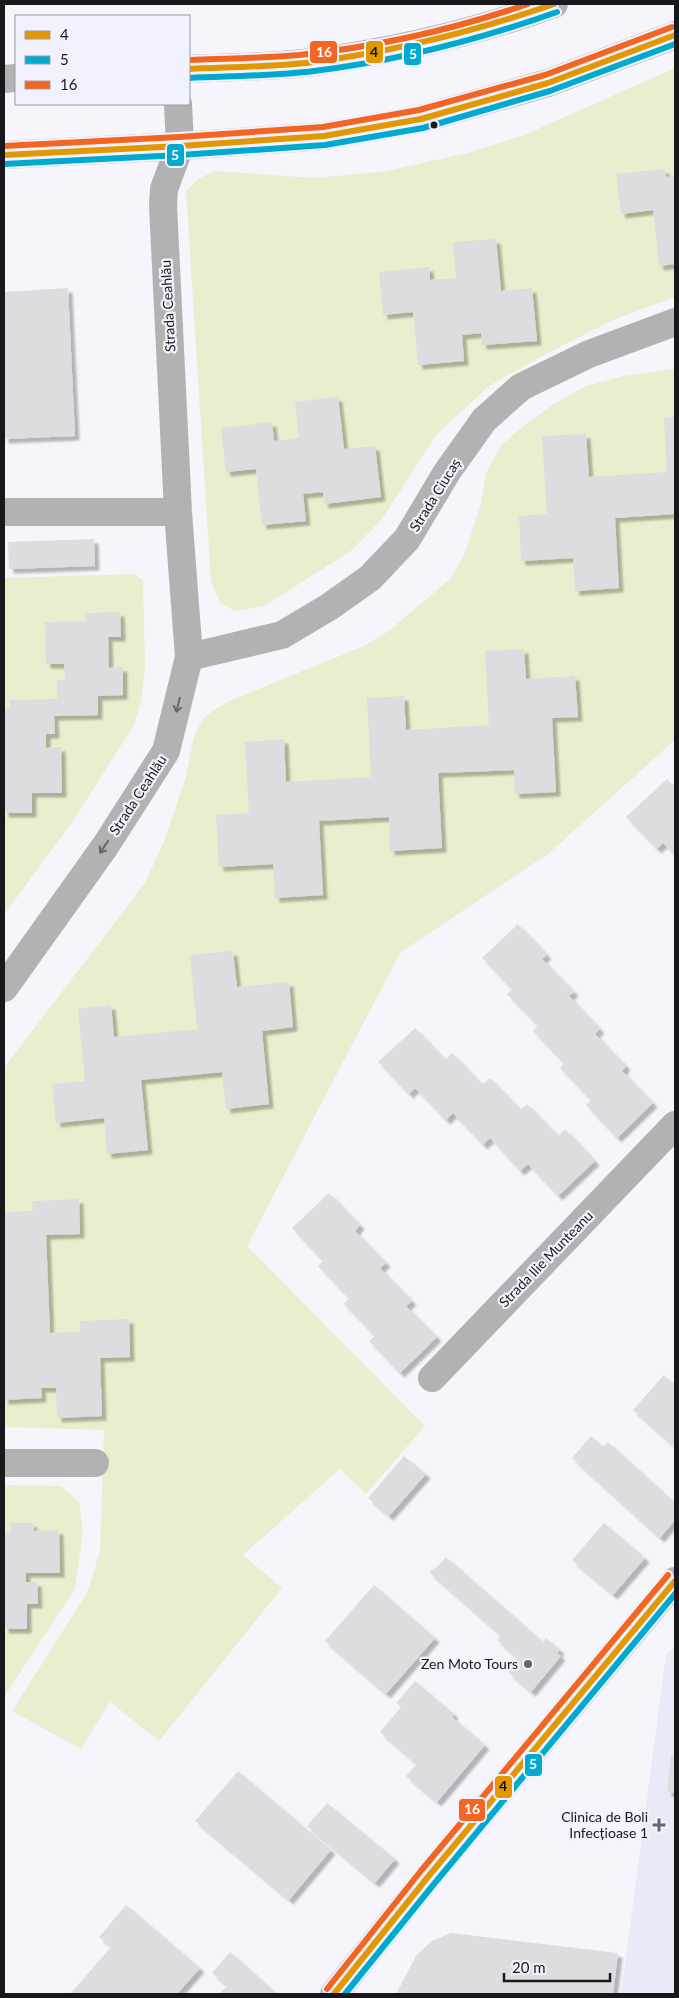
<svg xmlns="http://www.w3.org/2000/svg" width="679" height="1998" font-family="Lato,sans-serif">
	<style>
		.built { fill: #e9eaf7 }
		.green { fill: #e9efce }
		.building { fill: #dedcde; filter: url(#shadow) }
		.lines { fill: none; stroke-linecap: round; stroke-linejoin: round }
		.minor { stroke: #b3b2b3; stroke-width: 28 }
		.major { stroke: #b6b4b8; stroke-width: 28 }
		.bus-1-casing { stroke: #f2f2fe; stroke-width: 10 }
		.bus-2-casing { stroke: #f2f2fe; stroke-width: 10 }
		.bus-3-casing { stroke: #f2f2fe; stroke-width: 10 }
		.bus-1 { stroke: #e19803; stroke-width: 6 }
		.bus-2 { stroke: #00a9ce; stroke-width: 6 }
		.bus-3 { stroke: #f26522; stroke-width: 6 }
		.oneway { stroke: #666568 }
		.bus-dot { fill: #18181c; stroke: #f2f2fe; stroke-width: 2 }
		.poi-dot { fill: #65656a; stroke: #f2f2fe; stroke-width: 2 }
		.labels { text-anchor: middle; stroke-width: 4.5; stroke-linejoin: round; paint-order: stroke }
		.street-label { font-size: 14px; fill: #18181c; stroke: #f2f2fe }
		.poi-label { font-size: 14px; fill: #18181c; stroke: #f2f2fe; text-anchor: end }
		.line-badge { stroke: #f2f2fe; stroke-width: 2 }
		.badge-label { font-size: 14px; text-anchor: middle; font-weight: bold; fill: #fff }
		.pale-badge-label { font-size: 14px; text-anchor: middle; font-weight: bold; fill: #111 }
	</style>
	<defs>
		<filter id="shadow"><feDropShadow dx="4.5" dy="4.5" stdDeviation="1" flood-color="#0004"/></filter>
	</defs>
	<rect width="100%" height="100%" fill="#f5f5fb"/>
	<path class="built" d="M675,1646V1994H621L666,1655Z"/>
	<path class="green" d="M675,68V297L615,319L548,353L489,386L436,435L383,518L351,551L264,606L235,611L220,603L211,581L186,191L198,179L215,171L315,178L387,171L467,153L522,136Z
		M675,369V740L548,854L400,953L247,1246L425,1426L366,1494L340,1469L243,1555L282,1588L159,1741L110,1702L81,1749L12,1711L87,1593L100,1551L104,1430L4,1427V1068L145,883L165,839L185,780L194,737L202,720L211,712L229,701L364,646L390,630L450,579L465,553L481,504L486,473L501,445L527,423L554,404L586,386L624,376Z
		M134,574L143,580L145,668L141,701L134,725L75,818L4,915V578Z
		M4,1485L61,1486L79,1502L83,1531L75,1589L4,1697Z"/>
	<path class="building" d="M665,169L666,177L675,176V264L659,266L653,210L621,214L616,174Z
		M496,239L501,291L532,288L537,341L482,345L481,333L462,335L464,361L418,365L413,312L383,315L379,272L429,267L430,280L456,278L453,242Z
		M68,288L75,436L4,439V292Z
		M338,397L344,449L375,446L381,497L324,504L323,492L303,494L306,521L262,525L256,469L226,472L221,428L272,422L274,441L299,438L295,402Z
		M675,417V514L615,518L619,588L575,591L573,558L521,561L519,516L547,514L542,436L586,434L589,477L667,472L664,418Z
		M94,539L95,566L9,569L8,542Z
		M120,612L121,637H108L109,668L123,667V695L98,696V715L54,716L55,734H46V748L61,747L62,793H32V813H4V709H10L9,700L57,699V680H65L64,664H46L45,622L85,621V613Z
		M524,649L526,679L575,676L578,717L552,718L556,792L515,794L514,770L438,773L442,848L390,851L389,817L319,821L323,895L275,898L273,864L219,867L216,815L249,813L245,742L284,739L286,782L371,777L367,698L404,696L406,730L489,725L485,651Z
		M667,779L675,788V855L663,843L657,849L626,817Z
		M518,924L547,955L542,959L574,992L569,996L600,1029L595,1034L626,1066L622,1071L653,1103L617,1138L586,1105L591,1100L560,1068L564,1063L533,1031L538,1026L507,994L512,989L482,958Z
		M233,951L237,987L289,982L293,1027L262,1031L269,1104L226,1109L222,1072L141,1080L148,1150L107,1154L104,1118L56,1123L52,1084L85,1081L78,1009L111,1005L114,1037L197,1029L190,955Z
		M415,1028L445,1060L452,1053L482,1085L490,1078L520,1110L527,1104L558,1136L565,1129L595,1161L558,1196L528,1164L520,1171L490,1138L483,1145L453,1113L446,1120L415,1088L409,1094L378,1062Z
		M329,1193L360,1225L355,1231L386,1263L380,1268L412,1301L406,1306L437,1337L400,1373L369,1341L375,1336L344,1304L349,1298L318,1266L323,1261L292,1228Z
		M79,1199L80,1234L46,1235L50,1333L80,1332V1321L129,1319L130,1357L100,1358L102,1416L57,1418L56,1388H41L42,1398L4,1400V1212L33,1211L32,1201Z
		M664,1375L675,1385V1447L633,1410Z
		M591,1436L603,1447L608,1442L675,1503V1520L660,1538L572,1458Z
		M404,1456L426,1474L389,1516L368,1498Z
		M10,1523H33L34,1531L59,1530L60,1573H26V1582H37L38,1604H27V1629H4V1538H5V1532H11Z
		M604,1523L645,1558L613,1595L572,1560Z
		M446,1557L543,1642L546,1638L560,1650L557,1653L561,1656L531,1692L508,1672L519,1660L497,1640L501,1635L429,1572L438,1566Z
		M374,1585L435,1638L386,1694L325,1641Z
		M415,1681L454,1714L452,1717L485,1745L437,1802L406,1776L417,1764L380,1732L401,1707L396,1703Z
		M671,1755H675V1793L667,1792Z
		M238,1771L331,1850L289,1900L195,1821Z
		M327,1803L395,1859L375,1883L307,1826Z
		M126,1905L200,1968L177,1994H70L111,1947L99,1937Z
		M451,1933L618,1953L613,1994H396L416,1956L432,1941Z
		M230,1952L276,1993L275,1994H219L227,1986L212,1973Z"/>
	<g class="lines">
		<path class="minor" d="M189,69C230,67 273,67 314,62C395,51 477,32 554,4
			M4,79L16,78
			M4,155L180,146L324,136L421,119L548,83L675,35
			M4,512H178
			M189,657L282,635L329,607L370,578L407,539L447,472L484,420L521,387L589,354L675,322
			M4,988L106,845L166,751L189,657L178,512L163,205L164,189L180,146L178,104
			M432,1378L675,1125
			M4,1463H95"/>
		<path class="major" d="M334,1994L427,1878L675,1581"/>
		<g class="bus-1-casing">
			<path id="bus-1" d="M189,69C231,67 273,67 314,62C396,51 476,31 554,4
				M4,155L180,146L324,136L421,119L548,83L675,35
				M334,1994L427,1878L675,1581"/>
		</g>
		<g class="bus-2-casing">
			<path id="bus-2" d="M189,78C231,76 273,76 314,71C397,61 478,40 557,12
				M4,164L180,155L325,145L423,128L550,91L675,44
				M345,1994L434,1884L675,1594"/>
		</g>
		<g class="bus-3-casing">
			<path id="bus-3" d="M189,60C225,59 262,58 299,55C376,47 455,29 528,4
				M4,146L179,137L323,127L419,110L545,75L672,27
				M327,1989L420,1872L668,1575"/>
		</g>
		<use href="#bus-1" class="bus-1"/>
		<use href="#bus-2" class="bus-2"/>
		<use href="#bus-3" class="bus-3"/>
	</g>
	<defs><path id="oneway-shaft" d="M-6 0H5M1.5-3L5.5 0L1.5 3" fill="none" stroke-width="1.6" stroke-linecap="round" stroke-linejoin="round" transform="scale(1.25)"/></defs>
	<g class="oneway">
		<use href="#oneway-shaft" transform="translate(178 705) rotate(104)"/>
		<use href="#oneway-shaft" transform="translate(104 847) rotate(124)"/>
	</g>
	<circle class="bus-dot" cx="434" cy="125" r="4.5"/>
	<g class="poi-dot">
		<circle cx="528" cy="1664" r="5"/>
		<path d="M656.5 1817.5h5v5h5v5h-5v5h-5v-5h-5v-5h5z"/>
	</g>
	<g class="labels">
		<g class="street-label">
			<text transform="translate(168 306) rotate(-93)" y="5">Strada Ceahlău</text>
			<text transform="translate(435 495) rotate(-58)" y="5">Strada Ciucaș</text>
			<text transform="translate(138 795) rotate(-57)" y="5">Strada Ceahlău</text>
			<text transform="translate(546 1259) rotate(-46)" y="5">Strada Ilie Munteanu</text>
		</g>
		<g class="poi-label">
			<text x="518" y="1669">Zen Moto Tours</text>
			<text x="648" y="1822">Clinica de Boli<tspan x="648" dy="16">Infecțioase 1</tspan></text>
		</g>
	</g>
	<g class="line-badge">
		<rect x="309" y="40" width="29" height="24" rx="5" fill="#f26522"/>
		<rect x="365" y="40" width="19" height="24" rx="5" fill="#e19803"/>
		<rect x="403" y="42" width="19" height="24" rx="5" fill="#00a9ce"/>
		<rect x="166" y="143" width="19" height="24" rx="5" fill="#00a9ce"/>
		<rect x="524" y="1753" width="19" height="24" rx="5" fill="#00a9ce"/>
		<rect x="494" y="1775" width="19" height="24" rx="5" fill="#e19803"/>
		<rect x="458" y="1798" width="28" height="24" rx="5" fill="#f26522"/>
	</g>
	<g class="badge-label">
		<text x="324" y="57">16</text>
		<text x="413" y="59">5</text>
		<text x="175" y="160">5</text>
		<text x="533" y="1769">5</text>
		<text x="472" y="1814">16</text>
	</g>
	<g class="pale-badge-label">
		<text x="374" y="57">4</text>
		<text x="503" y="1791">4</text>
	</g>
	<rect width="679" height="1998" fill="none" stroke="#18181c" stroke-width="10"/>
	<rect x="15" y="15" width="175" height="90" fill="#f2f2fe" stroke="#9b9ba4"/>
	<rect x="25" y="31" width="25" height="8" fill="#e19803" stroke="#9b9ba4"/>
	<text x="60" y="40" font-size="15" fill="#18181c">4</text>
	<rect x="25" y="56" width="25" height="8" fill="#00a9ce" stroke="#9b9ba4"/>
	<text x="60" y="65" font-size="15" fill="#18181c">5</text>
	<rect x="25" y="81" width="25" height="8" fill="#f26522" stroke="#9b9ba4"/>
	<text x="60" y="90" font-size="15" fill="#18181c">16</text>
	<path d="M504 1973v8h106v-8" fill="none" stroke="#18181c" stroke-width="2.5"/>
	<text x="512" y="1973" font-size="15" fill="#18181c" stroke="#f2f2fe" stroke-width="4" paint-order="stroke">20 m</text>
</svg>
